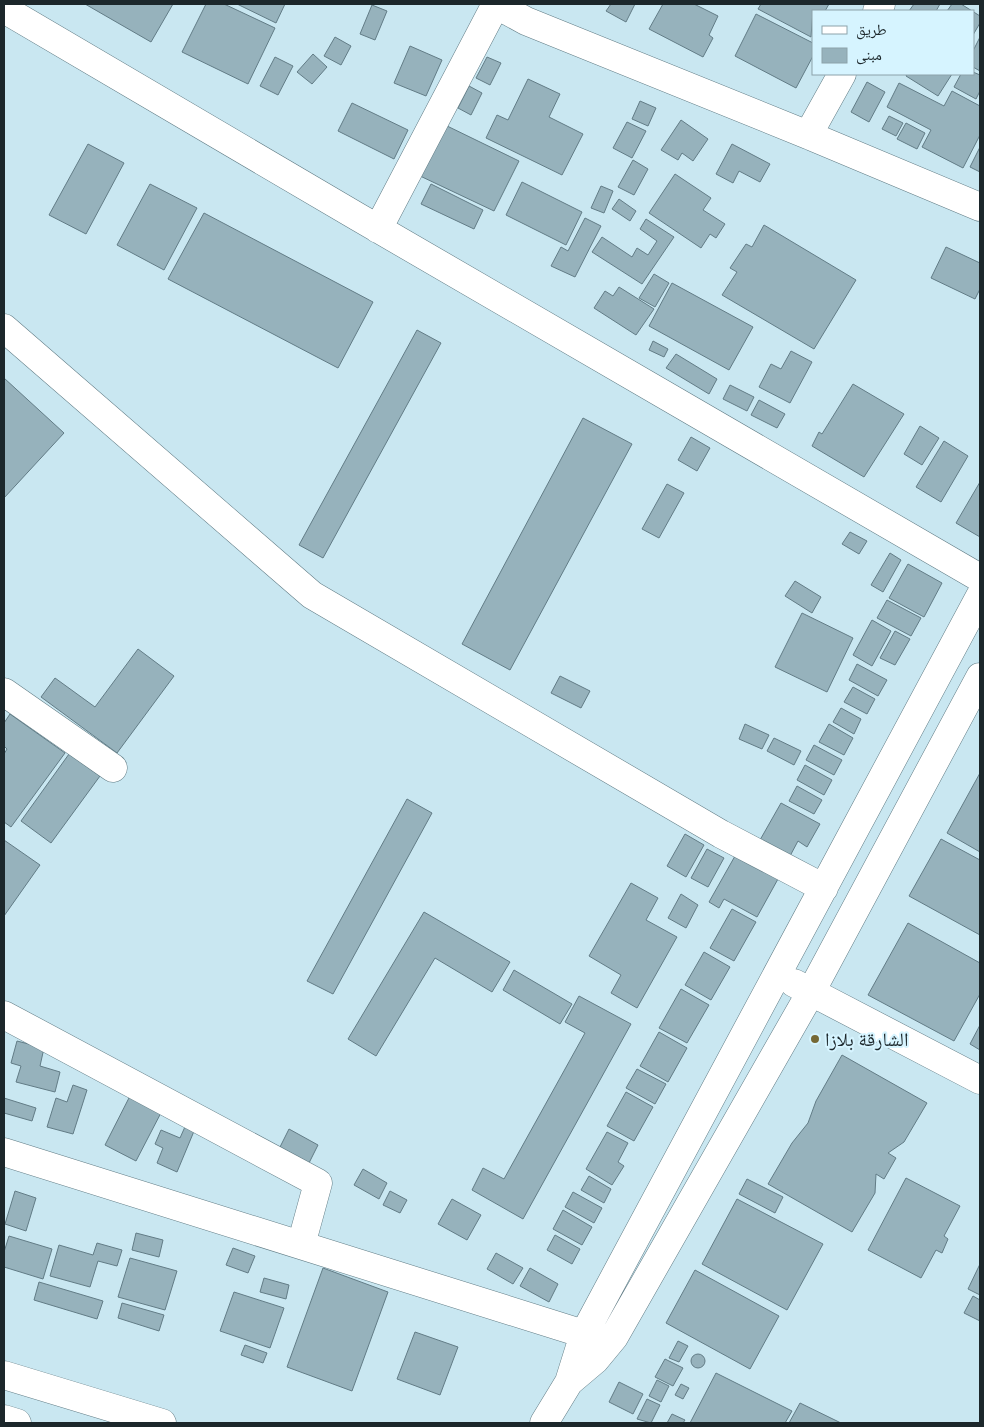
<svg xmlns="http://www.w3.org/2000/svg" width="984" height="1427" font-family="'Space Grotesk','Noto Naskh Arabic',sans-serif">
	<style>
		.building { fill: #96b2bc; stroke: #627c86 }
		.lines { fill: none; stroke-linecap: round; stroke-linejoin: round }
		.minor-casing { stroke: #617c85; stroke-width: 29 }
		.major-casing { stroke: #617c85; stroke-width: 29 }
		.minor { stroke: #fff; stroke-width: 28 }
		.major { stroke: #fff; stroke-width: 28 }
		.poi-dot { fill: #756835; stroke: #d6f4ff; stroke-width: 2 }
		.labels { text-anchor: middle; stroke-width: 4; stroke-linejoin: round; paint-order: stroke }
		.poi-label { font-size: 19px; fill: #1c272b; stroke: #d6f4ff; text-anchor: start }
	</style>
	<rect width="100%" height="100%" fill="#c9e7f1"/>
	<path class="building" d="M85,4H173L151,42Z
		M206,4H224L275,28L248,84L182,52Z
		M237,4H285L276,23Z
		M611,4H635L626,22L606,11Z
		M663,4H694L718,16L709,35L713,38L703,57L649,29Z
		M761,4H829L825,11H813L811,37L758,9Z
		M914,4H940L936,11H909Z
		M952,4H961L980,16V23L973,35V11H947Z
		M372,5L387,11L375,40L360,34Z
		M756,14L813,43V56L796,88L735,56Z
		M335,37L351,46L341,65L324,56Z
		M980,37V71L973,67V51Z
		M410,46L442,60L426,96L394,83Z
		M313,54L327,67L312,84L297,72Z
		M275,57L293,66L278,95L260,86Z
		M487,57L501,63L490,85L476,78Z
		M973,72L980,75V91L976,99L954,87L961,74H973Z
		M907,74H952L938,96L906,76Z
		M528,79L560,94L549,117L583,134L562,175L486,138L497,115L508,120Z
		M867,82L885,92L869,122L851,112Z
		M899,83L944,106L952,91L980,106V135L963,168L922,147L931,130L887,107Z
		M469,86L482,93L471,115L458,108Z
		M640,101L656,108L648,126L632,119Z
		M352,103L408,130L394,159L338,131Z
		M889,116L903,123L896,136L882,129Z
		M681,120L708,139L693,161L682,153L678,160L661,150Z
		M627,122L646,131L632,158L613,148Z
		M906,123L925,133L917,149L897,139Z
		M443,124L519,161L494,211L418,175Z
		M88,144L124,163L86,234L49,215Z
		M732,144L770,164L760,182L739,171L733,183L716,174Z
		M980,147V172L970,167Z
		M633,160L648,169L634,195L618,187Z
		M675,174L711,198L703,210L725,224L716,238L710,234L701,248L649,213Z
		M522,182L582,212L566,245L506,215Z
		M150,184L197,208L164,270L117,245Z
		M431,184L483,210L474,229L421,204Z
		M601,186L613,191L604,213L591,208Z
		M619,199L636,211L630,221L612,209Z
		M204,213L373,302L338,368L168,279Z
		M585,218L601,226L575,277L551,266L561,247L568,251Z
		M646,219L674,237L642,284L592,252L602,237L632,257L637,248L648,255L657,241L640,229Z
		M764,225L856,280L814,349L722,295L737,272L730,268L746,244L752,247Z
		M946,247L980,263V289L975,299L931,278Z
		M654,274L669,283L655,307L639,298Z
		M672,283L753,327L729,370L649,326Z
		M619,287L654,309L636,335L594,308L605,291L613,296Z
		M417,330L441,343L323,558L299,545Z
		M653,341L668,349L664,357L649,350Z
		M791,351L812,362L790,403L759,387L771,364L781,369Z
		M676,354L717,379L709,394L666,368Z
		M4,378L64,433L4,498Z
		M853,384L904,414L864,477L812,446L819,432L822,434Z
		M730,385L754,397L747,411L723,399Z
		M759,400L785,414L777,428L751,415Z
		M583,418L632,444L510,670L462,644Z
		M920,426L939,438L922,465L904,454Z
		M691,437L710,448L697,471L678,460Z
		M944,441L968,456L941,502L916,487Z
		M980,482V537L956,523Z
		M667,484L684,493L659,538L642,529Z
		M850,532L867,541L859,554L842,544Z
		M890,553L901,560L883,592L871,585Z
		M908,564L942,583L924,617L889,598Z
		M795,581L821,597L812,613L785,596Z
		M887,600L921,618L911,636L877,618Z
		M802,613L853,638L827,692L775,667Z
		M872,620L891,631L872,666L853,655Z
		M895,631L910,639L895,665L880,658Z
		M138,649L174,676L117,753L41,697L55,678L95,707Z
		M857,664L887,680L878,696L849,680Z
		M560,676L590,691L581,708L551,693Z
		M853,687L875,699L867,714L844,702Z
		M841,708L861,719L854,734L833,722Z
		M10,714L65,753L11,827L4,822V754L7,749L4,746V723Z
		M745,724L769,735L762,749L739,739Z
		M829,724L853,738L844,755L819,742Z
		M774,738L801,751L794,765L767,751Z
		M814,745L842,760L834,775L806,760Z
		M69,754L100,776L51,843L21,821Z
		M805,765L832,780L824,795L797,780Z
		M980,773V852L947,833Z
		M797,786L822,800L814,814L789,801Z
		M407,799L432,813L333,994L307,981Z
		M781,803L820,824L807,847L798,841L790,856L760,840Z
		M685,834L704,845L686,877L667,866Z
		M941,839L980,860V935L909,896Z
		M4,840L40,865L4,916Z
		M707,849L724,858L708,887L691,878Z
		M735,856L778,879L757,917L724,899L719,908L709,902Z
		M631,883L658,898L646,920L677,937L637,1008L611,993L621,975L589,956Z
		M681,894L698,905L686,928L668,918Z
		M732,909L756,922L734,961L710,948Z
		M424,912L510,962L492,992L435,958L376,1056L348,1039Z
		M908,923L980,963V994L954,1041L868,995Z
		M704,952L730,967L711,1000L685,985Z
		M514,970L572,1004L560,1024L503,990Z
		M681,989L709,1005L687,1043L659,1028Z
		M579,996L631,1024L523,1219L472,1190L483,1168L504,1179L585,1033L565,1022Z
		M980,1025V1050L970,1044Z
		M659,1032L687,1048L668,1082L640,1066Z
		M17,1041L44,1048L40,1066L60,1072L55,1092L16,1082L21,1066L11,1063Z
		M842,1055L927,1103L904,1142L888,1153L896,1158L884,1179L876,1174L875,1193L852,1232L768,1184L792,1143L808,1123L816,1101Z
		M637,1069L666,1084L655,1104L626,1088Z
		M73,1085L87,1090L73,1134L47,1127L56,1098L67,1102Z
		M133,1090L164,1107L136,1161L105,1145Z
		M626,1092L653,1107L634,1141L607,1126Z
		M4,1098L36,1108L32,1121L4,1113Z
		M188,1120L197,1124L177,1172L157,1163L163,1148L155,1144L161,1130L180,1138Z
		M289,1129L318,1145L309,1163L280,1147Z
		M607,1132L628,1143L618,1162L624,1166L612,1185L586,1169Z
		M363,1169L387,1183L379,1199L354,1185Z
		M589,1176L611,1189L604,1203L581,1190Z
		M906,1178L960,1206L944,1236L948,1239L942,1253L936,1250L921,1278L868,1250Z
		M747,1179L783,1197L775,1213L739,1194Z
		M15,1191L36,1198L26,1231L5,1224Z
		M390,1191L407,1200L400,1213L383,1205Z
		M573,1192L602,1208L594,1223L565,1207Z
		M452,1199L481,1215L467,1240L438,1224Z
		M737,1199L823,1244L787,1310L702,1264Z
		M563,1210L592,1227L582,1245L553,1229Z
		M136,1233L163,1240L159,1257L132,1250Z
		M555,1235L580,1249L572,1264L547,1250Z
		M9,1236L52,1249L43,1279L4,1267V1252Z
		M97,1243L122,1250L117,1266L98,1261L90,1287L50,1276L59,1245L93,1255Z
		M233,1248L255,1256L248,1273L226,1265Z
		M496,1253L523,1268L513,1284L487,1269Z
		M130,1258L177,1271L165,1310L118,1297Z
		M980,1264V1295L968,1289Z
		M323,1268L388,1292L352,1391L287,1367Z
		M530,1268L558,1284L549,1302L520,1286Z
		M695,1270L779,1316L750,1369L666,1323Z
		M264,1278L289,1285L286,1299L260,1292Z
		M39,1282L103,1301L97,1319L34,1300Z
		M234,1292L284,1308L270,1348L220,1331Z
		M973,1296L980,1300V1321L964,1313Z
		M122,1303L164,1315L159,1331L118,1318Z
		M415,1332L458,1347L440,1395L397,1379Z
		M678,1341L688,1346L679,1362L669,1358Z
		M245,1345L267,1353L263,1363L241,1355Z
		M691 1361a7 7 0 1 1 14 0a7 7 0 1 1-14 0Z
		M665,1359L683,1368L673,1386L655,1377Z
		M716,1373L792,1411L785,1423H690Z
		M657,1380L669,1386L661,1402L649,1396Z
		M619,1382L643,1394L633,1414L609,1402Z
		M681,1384L689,1388L683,1399L675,1395Z
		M647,1399L660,1405L651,1423L637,1419Z
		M800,1403L841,1423H789Z
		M672,1414L685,1420L683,1423H667Z"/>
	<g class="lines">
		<g class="minor-casing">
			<path id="minor" d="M495,4L526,21L808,135L980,207
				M4,9L358,217L980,578
				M877,11L881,4
				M808,135L842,74
				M378,229L496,4
				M4,328L312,595L721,834L824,888
				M4,692L113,768
				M794,983L980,1080
				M4,1015L318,1183L301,1245
				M4,1152L584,1334
				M569,1382L595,1360L614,1337L811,992L980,677
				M544,1423L569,1382L584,1334L980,596"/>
		</g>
		<g class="major-casing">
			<path id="major" d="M4,1375L162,1423
				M4,1419L17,1423"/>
		</g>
		<use href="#minor" class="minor"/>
		<use href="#major" class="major"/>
	</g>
	<circle class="poi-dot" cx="815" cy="1039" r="5"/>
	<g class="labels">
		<g class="poi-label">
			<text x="825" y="1046">الشارقة بلازا</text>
		</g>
	</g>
	<rect width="984" height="1427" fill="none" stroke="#1c272b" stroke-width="10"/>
	<rect x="812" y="10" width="162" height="65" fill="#d6f4ff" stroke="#8ca2aa"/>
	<rect x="822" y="26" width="25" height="8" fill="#ffffff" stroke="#8ca2aa"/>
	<text x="856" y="35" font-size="15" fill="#1c272b">طريق</text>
	<rect x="822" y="48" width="25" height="15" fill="#96b2bc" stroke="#8ca2aa"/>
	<text x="856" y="60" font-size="15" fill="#1c272b">مبنى</text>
</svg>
